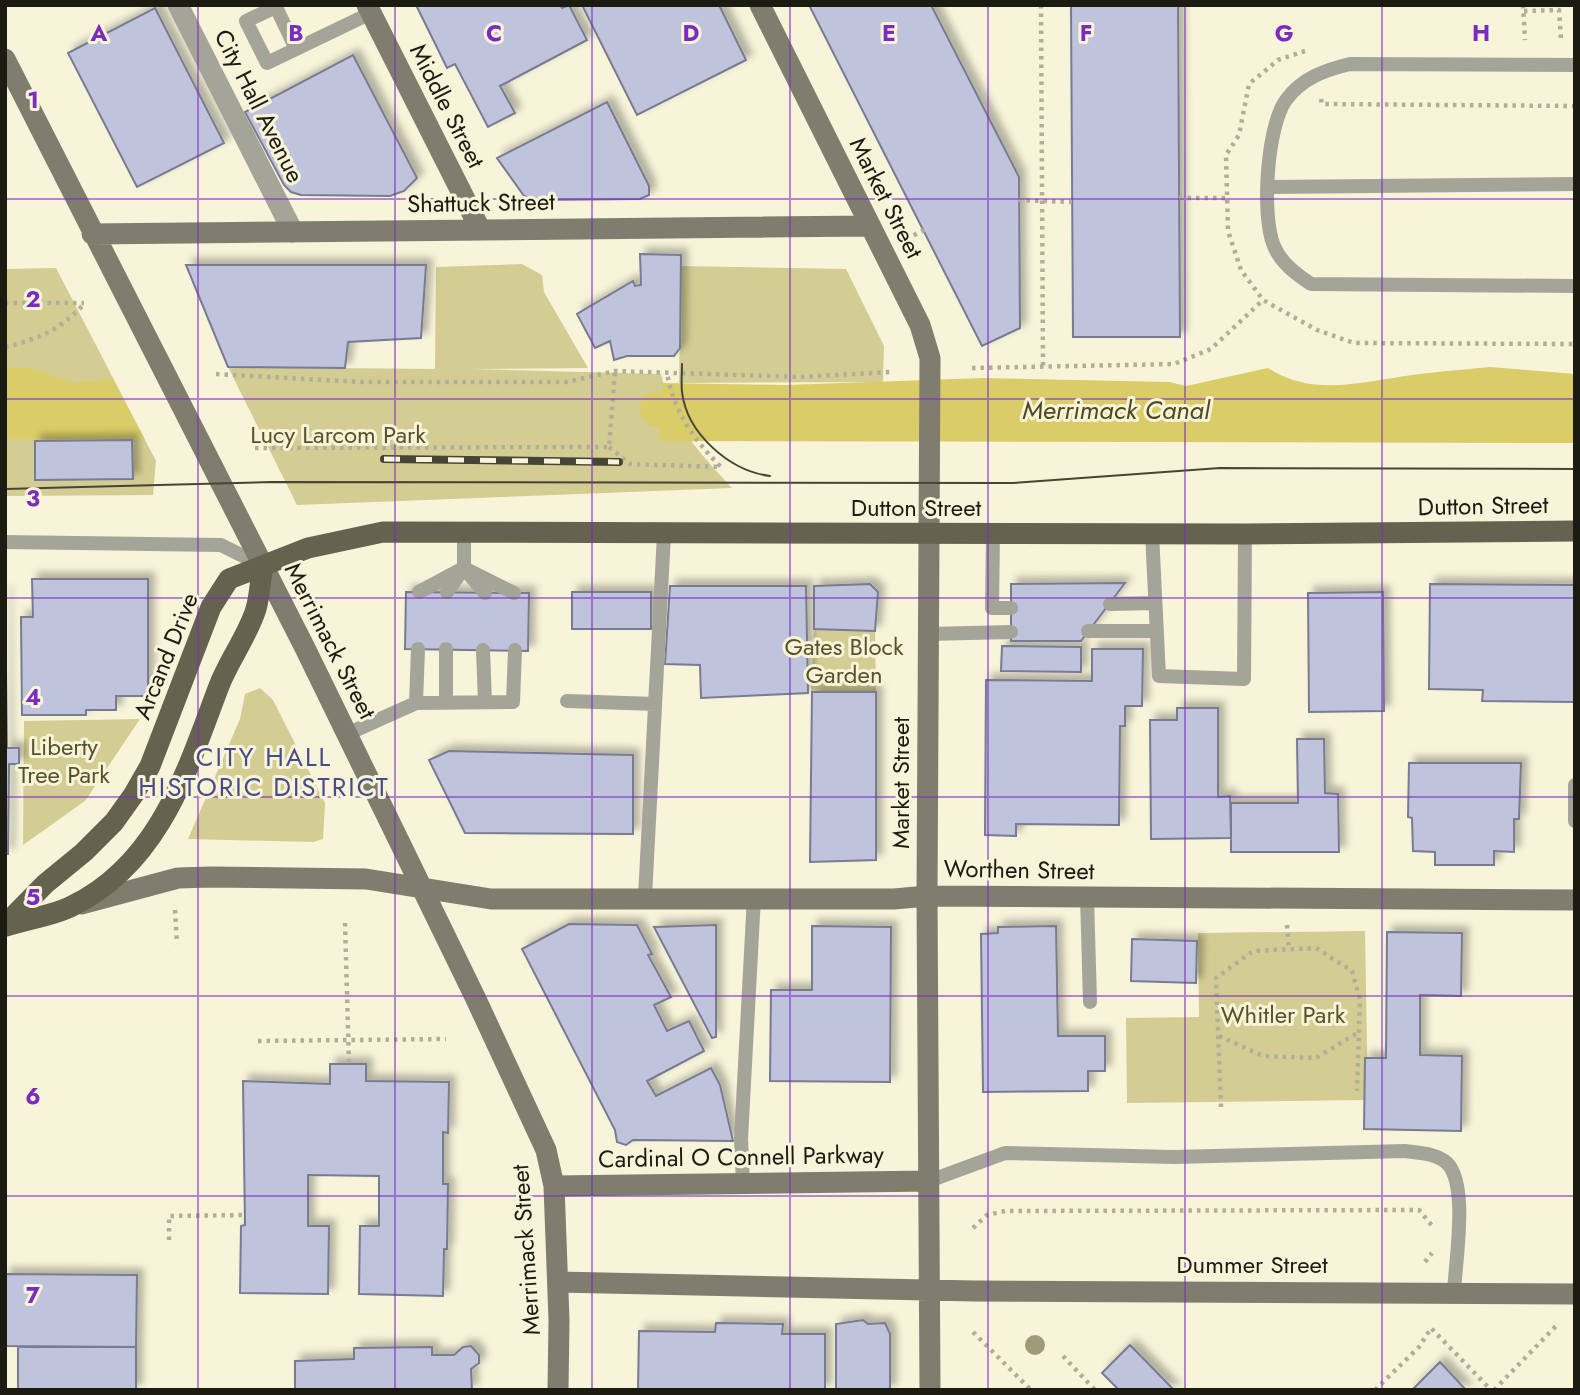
<svg xmlns="http://www.w3.org/2000/svg" width="1580" height="1395" font-family="Jost,sans-serif">
	<style>
		.green { fill: #d4cd93 }
		.water { fill: #dacd67 }
		.lines { fill: none; stroke-linecap: round; stroke-linejoin: round }
		.canal { stroke: #dacd67; stroke-width: 35 }
		.building { fill: #c0c3dc; stroke: #787b91; stroke-width: 2; filter: url(#shadow) }
		.path { stroke: #b1af9a; stroke-width: 4.5; stroke-dasharray: 3.5 5; stroke-linecap: butt }
		.lane { stroke: #a5a499; stroke-width: 14 }
		.street { stroke: #a5a499; stroke-width: 21 }
		.secondary { stroke: #7f7e6e; stroke-width: 21 }
		.primary { stroke: #65634f; stroke-width: 21 }
		.tram { stroke: #454437; stroke-width: 2 }
		.rail-casing { stroke: #454437; stroke-width: 8 }
		.rail { stroke: #f7f4da; stroke-width: 5; stroke-dasharray: 16; stroke-linecap: butt }
		.tree { fill: #9f9b78 }
		.grid { fill: none; stroke: #7b2cbf; stroke-width: 2; stroke-opacity: 0.55 }
		.labels { text-anchor: middle; stroke-width: 6; stroke-linejoin: round; paint-order: stroke }
		.street-label { font-size: 24px; fill: #1c1b12; stroke: #f7f4da }
		.park-label { font-size: 24px; fill: #575227; stroke: #f7f4da }
		.water-label { font-size: 26px; font-style: italic; fill: #4e491e; stroke: #f7f4da }
		.neighbourhood-label { font-size: 26px; letter-spacing: 2px; fill: #494b89; stroke: #f7f4da }
		.grid-label { font-size: 23px; text-anchor: middle; font-weight: bold; fill: #7b2cbf; stroke: #f7f4da; stroke-width: 6; stroke-linejoin: round; paint-order: stroke }
	</style>
	<defs>
		<filter id="shadow"><feDropShadow dx="6" dy="-6" stdDeviation="3.5" flood-color="#0004"/></filter>
	</defs>
	<rect width="100%" height="100%" fill="#f7f4da"/>
	<path class="green" d="M522,264L542,275L544,292L588,368L471,369L661,374C673,425 697,450 732,488L297,505L228,367L435,369L436,267Z
		M681,266L846,269L884,346L883,382L679,383Z
		M56,268L156,461L153,495L5,496V269Z
		M814,629L875,631L876,692H811Z
		M260,688L273,700L325,803L323,839L313,842L188,839L240,719L245,694Z
		M140,719L85,801L23,845L24,721Z
		M1365,931L1368,1100L1127,1103L1126,1018L1199,1017L1198,933Z"/>
	<path class="water" d="M5,367L32,368L73,383L113,379L144,438L5,439Z
		M1490,367L1575,374V443L659,441L663,383L786,385L983,378L1169,382L1186,386L1268,368C1310,395 1353,384 1399,377C1429,372 1460,370 1490,367Z"/>
	<g class="lines">
		<path class="canal" d="M657,409H710"/>
	</g>
	<path class="building" d="M416,5H560L562,8L569,5L587,40L500,86L515,113L488,127L455,64L447,68Z
		M582,5H719L746,60L637,115Z
		M809,5H931L1019,177L1020,328L982,346Z
		M809,5H931L1019,177L1020,328L982,346Z
		M1071,5H1178L1180,337H1073Z
		M1071,5H1178L1180,337H1073Z
		M155,8L224,143L137,187L68,53Z
		M353,55L417,178L404,191L390,196L301,195L291,192L284,185L245,112Z
		M607,102L649,186V195L640,199L534,200L524,196L497,158Z
		M640,254L681,255L680,348L674,356H627L614,360L610,341L595,348L577,314L633,281L635,286L641,285Z
		M186,265H426L421,338L348,342L345,368L228,367Z
		M132,440L133,479L35,480V441Z
		M32,579H148V696H116V710H86V715H22L21,617H33Z
		M1125,583L1081,641H1011V584Z
		M870,584L878,592L875,631L814,629V586Z
		M1430,584L1575,585V702L1482,701L1483,690L1429,689Z
		M670,586H806L808,693L701,698L700,665L665,664Z
		M5,592L7,748H19V764H9L8,854H5Z
		M406,592L529,593L528,651L405,649Z
		M572,592H651V629H572Z
		M1383,592L1384,711L1309,712L1308,593Z
		M1002,646L1081,647V672L1001,671Z
		M1092,649H1143L1142,706H1125V726H1120L1119,825L1016,824V836L985,835L986,680L1092,681Z
		M812,692H876V860L810,862Z
		M1177,708H1218V797L1230,796L1231,838L1151,839L1150,720H1177Z
		M1297,739H1324L1325,793L1338,794L1339,852H1231V803H1298Z
		M449,751L633,755V834L465,833L429,760Z
		M1409,763H1521L1519,819H1514V852L1494,851V865H1435V852L1413,851L1412,818L1408,817Z
		M569,924L637,925L652,954L648,955L671,997L654,1005L667,1031L689,1021L704,1051L647,1081L656,1096L711,1068L720,1085L733,1141L633,1140L626,1145L617,1142L615,1130L522,949Z
		M716,925V1037L712,1038L654,927Z
		M812,926L891,927L890,1082L770,1081L771,990H812Z
		M1056,926L1058,1036H1105V1071H1088V1091L983,1092L981,934L998,933V927Z
		M1387,932L1462,933L1461,996L1420,995V1055L1462,1056L1461,1131L1364,1129L1365,1058H1386Z
		M1132,939L1197,941L1196,983L1131,981Z
		M330,1064H366V1081L449,1082L448,1133L443,1132V1184H448L447,1249H444L443,1296L359,1294L360,1226H379V1176L308,1175V1226H329L328,1294L240,1293L241,1226L245,1225L243,1081L330,1084Z
		M5,1274L137,1275L136,1347L5,1346Z
		M863,1320L868,1324L885,1323L890,1334V1390H836V1324Z
		M716,1323L783,1324L782,1334H825V1390H638L639,1331L715,1332Z
		M1130,1345L1174,1390H1119L1102,1373Z
		M471,1346L479,1355V1363L471,1369L472,1390H295V1361L354,1359V1348L432,1347V1355H454L463,1347Z
		M18,1347H136V1390H18Z
		M1440,1362L1466,1390H1412Z"/>
	<g class="lines">
		<path class="path" d="M1041,5L1043,366
			M1523,5L1525,40
			M1524,11L1559,10L1561,39
			M1305,51L1278,60L1249,84L1239,135L1226,155L1228,231L1241,270L1263,300L1317,330L1354,343L1575,344
			M1321,99L1322,104L1575,106
			M1179,198H1226
			M1018,200L1072,202
			M906,239L924,230
			M5,303H84
			M5,347C40,339 61,329 85,303
			M972,368L1174,364L1211,349L1263,300
			M216,374L360,382H567L615,371L800,377L891,372
			M609,447L630,464L721,467C694,440 674,412 667,373
			M255,448L609,447L615,371
			M175,910L177,944
			M345,923L349,1064
			M1287,925L1289,949
			M1219,1036L1263,1056L1316,1058L1359,1032
			M258,1041L446,1039
			M1221,1107L1216,978L1253,951L1316,948L1352,971L1360,1000L1357,1091
			M973,1228L987,1215L1005,1211L1419,1210L1434,1228
			M169,1240V1216L245,1215
			M1425,1262L1432,1253
			M973,1332L1030,1389
			M1063,1356L1095,1390
			M1375,1390L1419,1347L1431,1328L1491,1390
			M1494,1390L1556,1326"/>
		<path class="lane" d="M296,49L276,7L246,21L267,63L371,13
			M1575,65L1350,64C1325,70 1302,78 1286,100C1267,126 1261,216 1274,246C1281,263 1296,274 1311,284L1575,286
			M1269,187L1575,184
			M1152,533L1159,676L1244,679L1245,534
			M993,534L992,608H1011
			M5,542L221,545L263,566
			M464,568L514,593
			M467,572L485,593
			M419,592L460,570
			M447,592L464,568V533
			M1110,604L1155,603
			M1088,631H1156
			M928,634L1011,632
			M446,649V702
			M483,650L485,702
			M567,701L655,704
			M416,703L418,649
			M347,734L416,703L513,702L515,650
			M1575,785V821
			M645,897L664,534
			M1087,897L1090,1002
			M929,1181L1005,1153L1174,1157L1405,1151C1419,1153 1436,1153 1447,1163C1469,1185 1455,1263 1454,1293
			M743,1184L741,1139L754,897"/>
		<path class="street" d="M178,5L293,232"/>
		<path class="secondary" d="M367,5L480,229
			M760,5L920,325L930,358L927,896L930,1390
			M5,59L305,648L475,997L546,1150L554,1186L559,1320L558,1390
			M92,234L870,226
			M81,904L178,878L211,877L366,879L491,899H894L927,896L1575,900
			M554,1186L929,1181
			M558,1282L974,1291L1575,1294"/>
		<path class="primary" d="M5,925L45,884L84,852L114,822L134,794L150,766L211,607L229,579L308,548L383,532L1245,534L1575,531
			M6,926C27,919 52,916 72,906C160,863 187,770 219,686C229,660 248,635 256,609C260,595 260,580 263,566"/>
		<path class="tram" d="M682,364C682,373 681,383 682,392C687,434 730,471 770,476
			M5,489L271,482L1013,483L1220,468L1575,469"/>
		<g class="rail-casing">
			<path id="rail" d="M384,459L619,462"/>
		</g>
		<use href="#rail" class="rail"/>
	</g>
	<circle class="tree" cx="1035" cy="1345" r="10"/>
	<path class="grid" d="M198,5V1390M395,5V1390M592,5V1390M790,5V1390M988,5V1390M1185,5V1390M1382,5V1390M5,199H1575M5,399H1575M5,598H1575M5,797H1575M5,996H1575M5,1196H1575"/>
	<g class="labels">
		<g class="street-label">
			<text transform="translate(259 106) rotate(63)" y="8">City Hall Avenue</text>
			<text transform="translate(447 106) rotate(63)" y="8">Middle Street</text>
			<text transform="translate(886 198) rotate(63)" y="8">Market Street</text>
			<text transform="translate(481 203) rotate(-1)" y="8">Shattuck Street</text>
			<text transform="translate(1483 506) rotate(-1)" y="8">Dutton Street</text>
			<text x="916" y="516">Dutton Street</text>
			<text transform="translate(330 641) rotate(63)" y="8">Merrimack Street</text>
			<text transform="translate(166 656) rotate(-68)" y="8">Arcand Drive</text>
			<text transform="translate(901 783) rotate(-90)" y="8">Market Street</text>
			<text transform="translate(1019 870) rotate(1)" y="8">Worthen Street</text>
			<text transform="translate(741 1157) rotate(-1)" y="8">Cardinal O Connell Parkway</text>
			<text transform="translate(526 1250) rotate(-94)" y="8">Merrimack Street</text>
			<text x="1252" y="1273">Dummer Street</text>
		</g>
		<g class="park-label">
			<text x="338" y="443">Lucy Larcom Park</text>
			<text x="844" y="655">Gates Block<tspan x="844" dy="28">Garden</tspan></text>
			<text x="64" y="755">Liberty<tspan x="64" dy="28">Tree Park</tspan></text>
			<text x="1283" y="1023">Whitler Park</text>
		</g>
		<g class="water-label">
			<text x="1116" y="419">Merrimack Canal</text>
		</g>
		<g class="neighbourhood-label">
			<text x="264" y="766">CITY HALL<tspan x="264" dy="30">HISTORIC DISTRICT</tspan></text>
		</g>
	</g>
	<g class="grid-label">
		<text x="99" y="41">A</text>
		<text x="296" y="41">B</text>
		<text x="494" y="41">C</text>
		<text x="691" y="41">D</text>
		<text x="889" y="41">E</text>
		<text x="1086" y="41">F</text>
		<text x="1284" y="41">G</text>
		<text x="1481" y="41">H</text>
		<text x="33" y="108">1</text>
		<text x="33" y="307">2</text>
		<text x="33" y="506">3</text>
		<text x="33" y="705">4</text>
		<text x="33" y="905">5</text>
		<text x="33" y="1104">6</text>
		<text x="33" y="1303">7</text>
	</g>
	<rect width="1580" height="1395" fill="none" stroke="#1c1b12" stroke-width="14"/>
</svg>
